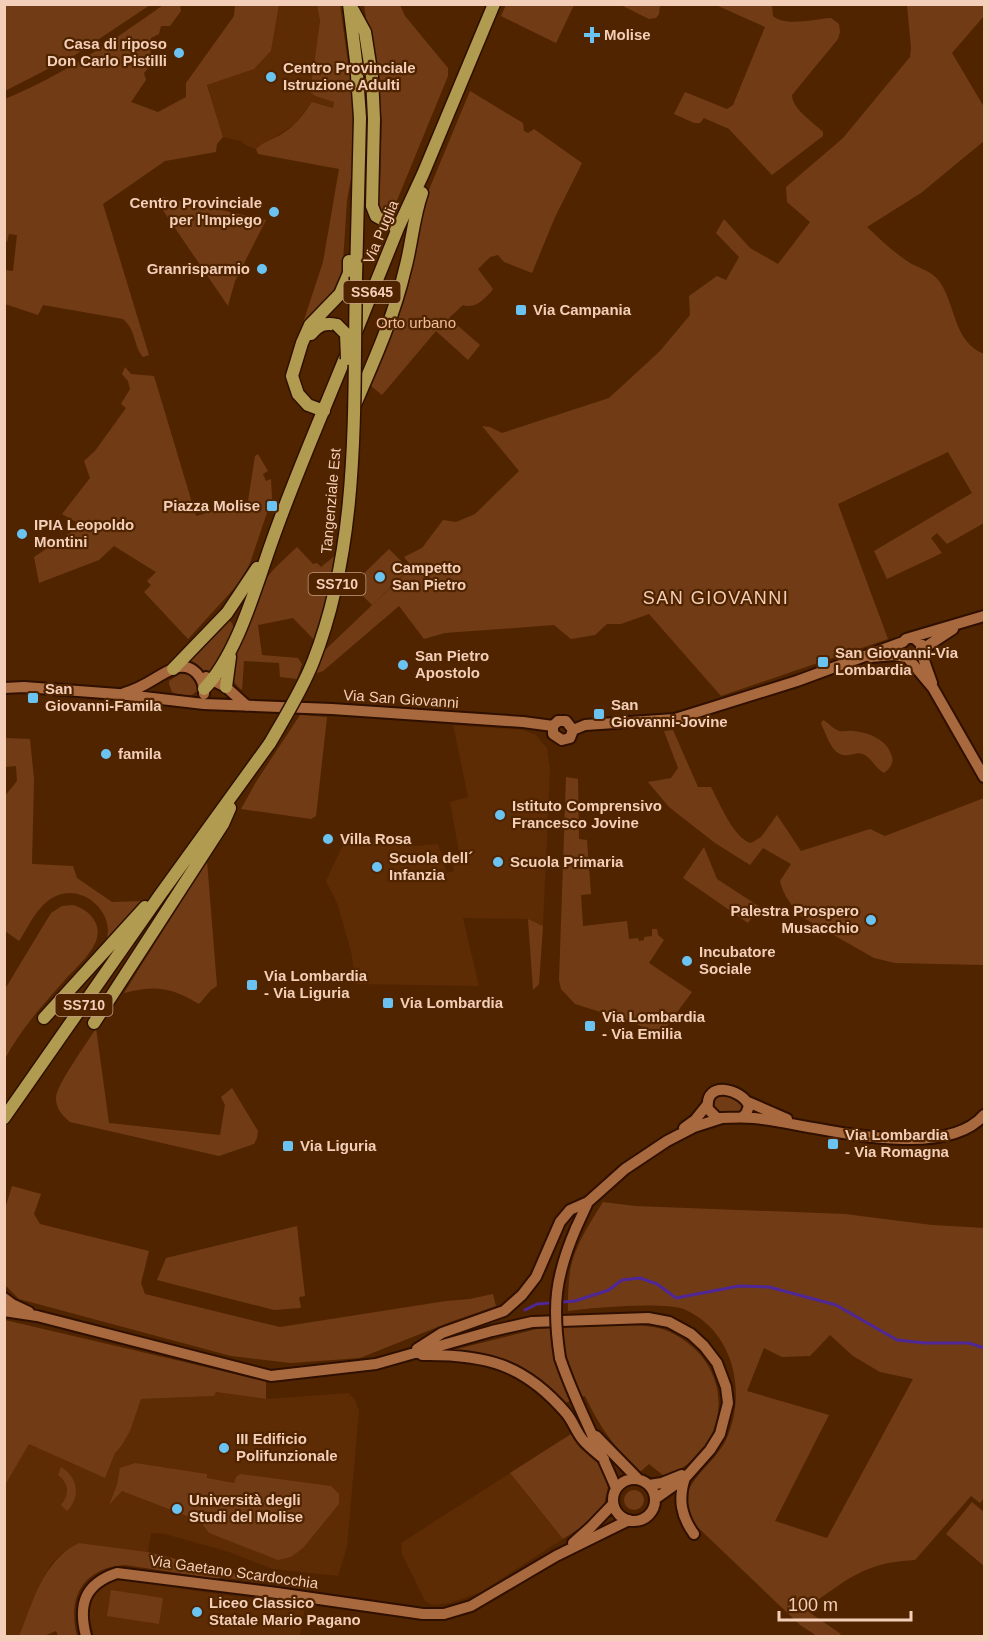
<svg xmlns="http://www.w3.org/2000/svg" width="989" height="1641" font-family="Helvetica,sans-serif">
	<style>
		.built { fill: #5d2b04 }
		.green { fill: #713c15; fill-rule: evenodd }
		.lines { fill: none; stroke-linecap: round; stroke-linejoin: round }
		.stream { stroke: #4f2796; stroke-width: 3 }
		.secondary-casing { stroke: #2f1000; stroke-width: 14 }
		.primary-casing { stroke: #2f1000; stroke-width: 15 }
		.secondary { stroke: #a9693e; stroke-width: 10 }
		.primary { stroke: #b09b51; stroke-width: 12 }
		.secondary-bridge-casing { stroke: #2f1000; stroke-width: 14; stroke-linecap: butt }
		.primary-bridge-casing { stroke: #2f1000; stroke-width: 15; stroke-linecap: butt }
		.secondary-bridge { stroke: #a9693e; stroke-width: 10 }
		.primary-bridge { stroke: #b09b51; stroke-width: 12 }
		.poi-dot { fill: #6bc3f2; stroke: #512400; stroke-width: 2 }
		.labels { text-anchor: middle; stroke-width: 4.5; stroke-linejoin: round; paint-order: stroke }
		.shield { fill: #512400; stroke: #c29c82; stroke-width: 1.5 }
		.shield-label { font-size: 14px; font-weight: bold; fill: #f3cfb9 }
		.poi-label { font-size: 15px; font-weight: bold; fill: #f3cfb9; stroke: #512400; text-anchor: start }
		.street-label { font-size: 15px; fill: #f3cfb9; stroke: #512400 }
		.park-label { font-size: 15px; fill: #f3bc99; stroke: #512400 }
		.quarter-label { font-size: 18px; letter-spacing: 1.5px; fill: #f3cfb9; stroke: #512400 }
	</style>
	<rect width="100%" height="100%" fill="#512400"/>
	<path class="built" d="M279,5H317L320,21L310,92L315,96L335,102L333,108L312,102L295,124L256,149L247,146L241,141L223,137L207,84L254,69L271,51Z
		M453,725L524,730L536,735L547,748L550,770L543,926L528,919L463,918L479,986L356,984L351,951L337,903L326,881L348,834L416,846L438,844L447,873L454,871L452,860L460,858L450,802L468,797Z
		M216,1392L266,1399L349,1393L355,1400L359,1411L347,1547L338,1576L273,1569L229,1552L165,1534L151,1533L148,1552L79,1543L60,1555L51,1564L35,1595L19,1636H5L4,1485L29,1443L105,1478L115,1452L122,1445L141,1399L214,1396Z
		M510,1473L563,1539L481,1592L450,1603L432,1605L425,1601L402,1554L401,1543Z
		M124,1580L305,1607L300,1636H94L89,1616L90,1604L94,1595L101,1588L111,1582Z"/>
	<path class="green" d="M5,5V4L150,5L75,55L5,91Z
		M163,5H180L181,11L170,26H161L159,34L151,38L150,66L144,73L146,80L131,102L158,112L186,97V83L234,16L235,5H279L271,51L254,69L207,85L223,137L217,144L216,152L165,161L103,204L149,355L143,357C133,346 137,331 123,319L43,305L38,315L5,304V270L13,271L17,235L9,234L7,242L5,240V99C65,74 111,42 163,5Z
		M317,5H340L354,107L352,173L347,200L342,277L338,288L301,329L323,262L339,169L258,154L256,149C264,141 277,138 286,131C297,124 304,113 312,102L333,108L334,102L315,96L310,92L320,21Z
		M364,5H400L405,16L448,68V76L391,215L381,212L377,201L380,190L382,121Z
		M506,5V4L574,5L556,43L501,16Z
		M621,5H660L659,14L656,18L649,19Z
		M716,5H772L773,16C785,27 815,19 831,18L839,24L840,32L838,39L792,95C792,109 813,122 823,132V136L772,175L729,129L704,118L700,123H694L674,114L685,92L727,109L733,105L765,27Z
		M907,5H984V16L952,53L984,107V141L921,193L867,227C880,239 892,251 907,261C917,268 931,270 939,281C956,304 953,342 984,354V523L947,544L937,533L931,538L942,553L887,579L874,551L972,493L948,452L838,504L888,639L721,696L649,614L621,624H607L595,635L571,639L554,625L445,633L424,639L399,606L323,671L314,674L323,652L412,567L404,557L422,548L443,520L456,522L475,514L519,471L482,426L490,427L502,433L609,398L660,351L690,315L689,296L717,276L726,280L739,257L716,233L724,219L750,248L778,264L810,222L787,202L786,187L843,138L910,57L911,48Z
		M470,91L523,123L524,131L528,133L534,129L582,163L555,217L532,273L504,262L498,255L490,257L478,269L493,289C485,299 476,309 463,305L449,318L480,345L468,360L436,331L382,395L371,386L421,209Z
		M163,197L266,220L235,281L228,306L158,203Z
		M125,367L131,374L154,376L196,516L248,501L255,456L258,454L268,471L263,474L266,481L271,479L272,498L250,563L240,582L188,639L144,592L151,585L147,581L156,572L114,546L99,560L39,583L34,557L82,525L62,514L90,478L84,461L95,451L126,408L121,404L130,389L128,381L122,374Z
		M297,547L313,564L317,563L321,567L337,554L348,555L336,606L322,648L293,618L258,625L262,655L298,658L302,664L297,679L280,677L279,663L244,661L242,690C237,686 233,682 232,675C230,659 256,598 265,581C272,569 287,557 297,547Z
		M389,549L409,569L372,605L352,585Z
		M227,619L232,623L235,631L211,673L206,674L197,666L182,663Z
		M180,674C192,674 196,677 199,689L192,695L183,697L172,692L169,684V681Z
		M300,715L327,717L316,816L311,819L241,809L256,782Z
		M823,720C829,723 833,729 839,731C844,732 849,730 854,731C870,733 888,740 892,757C894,764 889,769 884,773C875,768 871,757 863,754C858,752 854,754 849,755C833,758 828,738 822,726L821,723Z
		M673,730L698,787H711C719,802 734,839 751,843L761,837L777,815L801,851L870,829L885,836L984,798V965L895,963L874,958L802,917C792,906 783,895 780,881L791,864L763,848L750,865L715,843L669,807L648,782L671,778L678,768L664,731Z
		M5,738L30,739L34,779L32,864L73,866L77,878L112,902L142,901L106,944C106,940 108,934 108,930C107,904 77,884 54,897C37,906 29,926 19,941L5,931L4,797L17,781L16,766L5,767Z
		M566,777L578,779L579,839L587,840L591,894L581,895L583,926L627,921L629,939L638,938L639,941L644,940V937L652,936V929H657L658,935L664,940L649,963L692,992L661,1034L626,1020L575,1004L561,989L559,980Z
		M704,847L717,879L760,907L748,923L683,878Z
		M207,861L217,986L211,990L199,1004C171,987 155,985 124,993Z
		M73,905C87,909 101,921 97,938C92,955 74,969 63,982C42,1006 20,1030 5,1059V989L51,913L62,906Z
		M528,919L543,926L539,984L533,990Z
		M96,1028L109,1123L220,1135L225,1105L221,1097L232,1088L258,1131L257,1138L254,1144L219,1156L70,1122C62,1115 56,1109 56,1098C56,1085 88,1042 96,1028Z
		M722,1094L741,1101L743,1110L739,1114H719L713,1105L716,1096Z
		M12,1186L41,1194L34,1214L40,1224L149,1251L141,1283L145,1294L280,1327L446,1301L470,1299L493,1294L496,1306L450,1322L360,1358L291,1363L231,1356L19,1299L5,1285V1209Z
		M603,1202L635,1206L845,1214L932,1225L984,1228V1498L980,1503L971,1496L915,1560C880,1562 861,1569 832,1590C823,1596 814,1602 806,1610L841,1634L838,1636H817L800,1625L687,1517C677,1483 713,1467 726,1440C747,1394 735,1333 686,1310C666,1301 592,1308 568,1311C568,1295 568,1278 572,1262C578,1241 591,1221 603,1202ZM830,1335L853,1356L880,1372L913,1379L827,1538L775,1521L829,1415L747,1391L764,1348L782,1357L810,1356Z
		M297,1226L305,1296L299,1297L301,1308L274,1310L157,1280L166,1258Z
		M5,1320L266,1381V1399L216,1392L214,1396L141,1399L130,1431L122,1445L115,1453L105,1478L29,1444L5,1485Z
		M588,1325C612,1326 649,1322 670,1332C725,1358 736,1424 689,1463C682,1469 672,1472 664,1476L649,1464L640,1472C616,1450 599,1426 585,1396L564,1403C534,1366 500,1353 453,1350L537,1329Z
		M571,1434L580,1448L601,1466L605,1474L608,1487L604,1504L595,1518L563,1539L510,1473Z
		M135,1463L207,1474V1478L234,1483L236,1477L240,1474L331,1486L339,1494V1504L303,1548L291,1557L278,1560L209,1533L200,1521L122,1491L109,1505L117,1485L120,1468Z
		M61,1467C78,1477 81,1497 67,1511L61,1505C70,1494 69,1483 58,1475Z
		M624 1500a10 10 0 1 1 20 0a10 10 0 1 1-20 0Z
		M972,1502L984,1512V1566L946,1534Z
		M79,1543L148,1552L253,1578V1582L222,1577L217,1579L125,1565C83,1568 67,1597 77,1636H58L56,1631L44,1636H19C33,1602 43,1560 79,1543Z
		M111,1590L163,1598L159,1624L107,1616Z"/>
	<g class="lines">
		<path class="stream" d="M525,1310L537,1304L575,1301L609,1290L622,1280L640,1278L657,1284L676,1298L739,1286L769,1287L836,1305L897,1340L925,1343H969L984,1348"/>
		<g class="secondary-casing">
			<path id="secondary" d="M914,638L921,644V652L932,683
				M921,650L953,629
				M871,657L894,655L906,657
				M907,657L933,688L984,777
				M206,677L226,687L247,706
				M4,688L24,687L118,694L204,704L332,709L523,722L553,726
				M124,693C145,688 157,675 175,668C193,662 205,679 204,694
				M553,726V734L562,740L570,738L573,730
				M553,726L558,721H566L573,730
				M573,730L585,725L675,719L797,681L903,642L906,639L984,616
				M748,1102L787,1119
				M742,1117L746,1114L749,1106C743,1089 704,1079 708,1109L717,1118C729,1118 741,1117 754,1118C811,1124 942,1164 984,1115
				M684,1128L695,1120L707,1105
				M576,1228L588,1202L625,1169L667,1141L694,1127L722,1118
				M4,1298L12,1304L29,1312
				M4,1311L37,1316L271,1376L376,1364L492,1331L532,1322L648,1318L669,1322L691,1334L704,1346L717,1363L726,1387L728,1403L720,1434L710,1450L686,1477L655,1499
				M417,1349L442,1333L504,1311L522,1295L536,1277L560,1222L570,1210L588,1202
				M422,1355C485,1354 524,1364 566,1413C573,1421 576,1432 583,1440C589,1447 597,1453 604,1459
				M560,1358C575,1403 598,1444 616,1488
				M596,1436L638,1479
				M685,1478C678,1499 681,1516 694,1534
				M613 1500a21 21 0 1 1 42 0a21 21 0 1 1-42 0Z
				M649,1485L662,1483L682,1475
				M573,1543L591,1527L613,1504
				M86,1636C78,1605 84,1584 117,1573L277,1593L423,1614H444L471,1606L556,1556L629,1520"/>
		</g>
		<g class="primary-casing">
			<path id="primary" d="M349,4L356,61L360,118L356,277
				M353,10L365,32L372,77L374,119L372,206L376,216L398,228
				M356,332L398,228L423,174L494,4
				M311,334C319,325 325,322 337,325
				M354,407C373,363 394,317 405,269C412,244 413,218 422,193
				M324,411L308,405L298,394L292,376L302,343L310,325L340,294L349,273V261
				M173,669L227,613L257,568
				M226,687L230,657
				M204,689C237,655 255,589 271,544C294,478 323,413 349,348
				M44,1018L145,907
				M94,1023L223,824L230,808
				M4,1118L160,895L270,743"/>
		</g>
		<use href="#secondary" class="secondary"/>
		<use href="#primary" class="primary"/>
		<g class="secondary-bridge-casing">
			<path id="secondary-bridge" d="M560,1358C552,1306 555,1277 576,1228"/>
		</g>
		<g class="primary-bridge-casing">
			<path id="primary-bridge" d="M337,325L346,334L347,359
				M270,743C285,717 302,690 313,662C361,540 353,406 356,277"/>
		</g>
		<use href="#secondary-bridge" class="secondary-bridge"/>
		<use href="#primary-bridge" class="primary-bridge"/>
	</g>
	<g class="poi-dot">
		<path d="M589 26h6v6h6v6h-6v6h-6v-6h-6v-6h6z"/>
		<circle cx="179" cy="53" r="6"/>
		<circle cx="271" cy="77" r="6"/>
		<circle cx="274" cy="212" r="6"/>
		<circle cx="262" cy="269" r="6"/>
		<rect x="515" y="304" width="12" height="12" rx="3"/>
		<rect x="266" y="500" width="12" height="12" rx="3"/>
		<circle cx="22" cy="534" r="6"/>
		<circle cx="380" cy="577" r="6"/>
		<rect x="817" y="656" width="12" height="12" rx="3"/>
		<circle cx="403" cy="665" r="6"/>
		<rect x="27" y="692" width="12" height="12" rx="3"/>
		<rect x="593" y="708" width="12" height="12" rx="3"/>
		<circle cx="106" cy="754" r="6"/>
		<circle cx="500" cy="815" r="6"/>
		<circle cx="328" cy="839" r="6"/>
		<circle cx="498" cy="862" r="6"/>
		<circle cx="377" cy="867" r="6"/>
		<circle cx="871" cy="920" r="6"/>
		<circle cx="687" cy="961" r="6"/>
		<rect x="246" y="979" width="12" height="12" rx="3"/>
		<rect x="382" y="997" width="12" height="12" rx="3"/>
		<rect x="584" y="1020" width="12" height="12" rx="3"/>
		<rect x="827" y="1138" width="12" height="12" rx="3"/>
		<rect x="282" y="1140" width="12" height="12" rx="3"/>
		<circle cx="224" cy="1448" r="6"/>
		<circle cx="177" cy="1509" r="6"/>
		<circle cx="197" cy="1612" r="6"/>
	</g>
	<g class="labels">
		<g class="shield">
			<rect x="343.5" y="281" width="57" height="22" rx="4.5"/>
			<rect x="308.5" y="573" width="57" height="22" rx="4.5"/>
			<rect x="55.5" y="994" width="57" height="22" rx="4.5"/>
		</g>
		<g class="shield-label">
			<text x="372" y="297">SS645</text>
			<text x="337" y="589">SS710</text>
			<text x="84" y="1010">SS710</text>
		</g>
		<g class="poi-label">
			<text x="604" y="40">Molise</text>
			<text x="167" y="49" text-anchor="end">Casa di riposo<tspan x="167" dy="17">Don Carlo Pistilli</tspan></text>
			<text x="283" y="73">Centro Provinciale<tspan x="283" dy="17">Istruzione Adulti</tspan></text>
			<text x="262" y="208" text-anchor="end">Centro Provinciale<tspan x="262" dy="17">per l'Impiego</tspan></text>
			<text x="250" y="274" text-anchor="end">Granrisparmio</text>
			<text x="533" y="315">Via Campania</text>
			<text x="260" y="511" text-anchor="end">Piazza Molise</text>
			<text x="34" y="530">IPIA Leopoldo<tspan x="34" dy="17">Montini</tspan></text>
			<text x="392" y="573">Campetto<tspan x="392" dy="17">San Pietro</tspan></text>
			<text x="835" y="658">San Giovanni-Via<tspan x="835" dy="17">Lombardia</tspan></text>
			<text x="415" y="661">San Pietro<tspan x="415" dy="17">Apostolo</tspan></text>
			<text x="45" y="694">San<tspan x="45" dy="17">Giovanni-Famila</tspan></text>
			<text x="611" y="710">San<tspan x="611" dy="17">Giovanni-Jovine</tspan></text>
			<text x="118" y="759">famila</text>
			<text x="512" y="811">Istituto Comprensivo<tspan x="512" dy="17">Francesco Jovine</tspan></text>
			<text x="340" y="844">Villa Rosa</text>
			<text x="389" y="863">Scuola dell´<tspan x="389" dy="17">Infanzia</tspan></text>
			<text x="510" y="867">Scuola Primaria</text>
			<text x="859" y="916" text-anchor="end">Palestra Prospero<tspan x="859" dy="17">Musacchio</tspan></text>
			<text x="699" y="957">Incubatore<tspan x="699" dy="17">Sociale</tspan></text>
			<text x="264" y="981">Via Lombardia<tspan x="264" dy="17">- Via Liguria</tspan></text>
			<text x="400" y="1008">Via Lombardia</text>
			<text x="602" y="1022">Via Lombardia<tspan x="602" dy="17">- Via Emilia</tspan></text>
			<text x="845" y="1140">Via Lombardia<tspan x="845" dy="17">- Via Romagna</tspan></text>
			<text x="300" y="1151">Via Liguria</text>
			<text x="236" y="1444">III Edificio<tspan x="236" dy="17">Polifunzionale</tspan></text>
			<text x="189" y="1505">Università degli<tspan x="189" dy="17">Studi del Molise</tspan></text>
			<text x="209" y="1608">Liceo Classico<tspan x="209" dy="17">Statale Mario Pagano</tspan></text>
		</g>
		<g class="street-label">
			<text transform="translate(381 232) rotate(-67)" y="5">Via Puglia</text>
			<text transform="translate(331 501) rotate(-85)" y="5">Tangenziale Est</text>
			<text transform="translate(401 699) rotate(4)" y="5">Via San Giovanni</text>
			<text transform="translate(234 1572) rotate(8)" y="5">Via Gaetano Scardocchia</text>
		</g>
		<g class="park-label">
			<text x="416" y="328">Orto urbano</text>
		</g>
		<g class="quarter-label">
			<text x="716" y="604">SAN GIOVANNI</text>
		</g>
	</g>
	<rect width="989" height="1641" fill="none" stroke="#f3cfb9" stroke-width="12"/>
	<path d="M779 1611v9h132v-9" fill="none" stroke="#f3cfb9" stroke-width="3"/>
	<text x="788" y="1611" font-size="18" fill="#f3cfb9" stroke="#512400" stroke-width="4.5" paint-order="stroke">100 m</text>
</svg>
